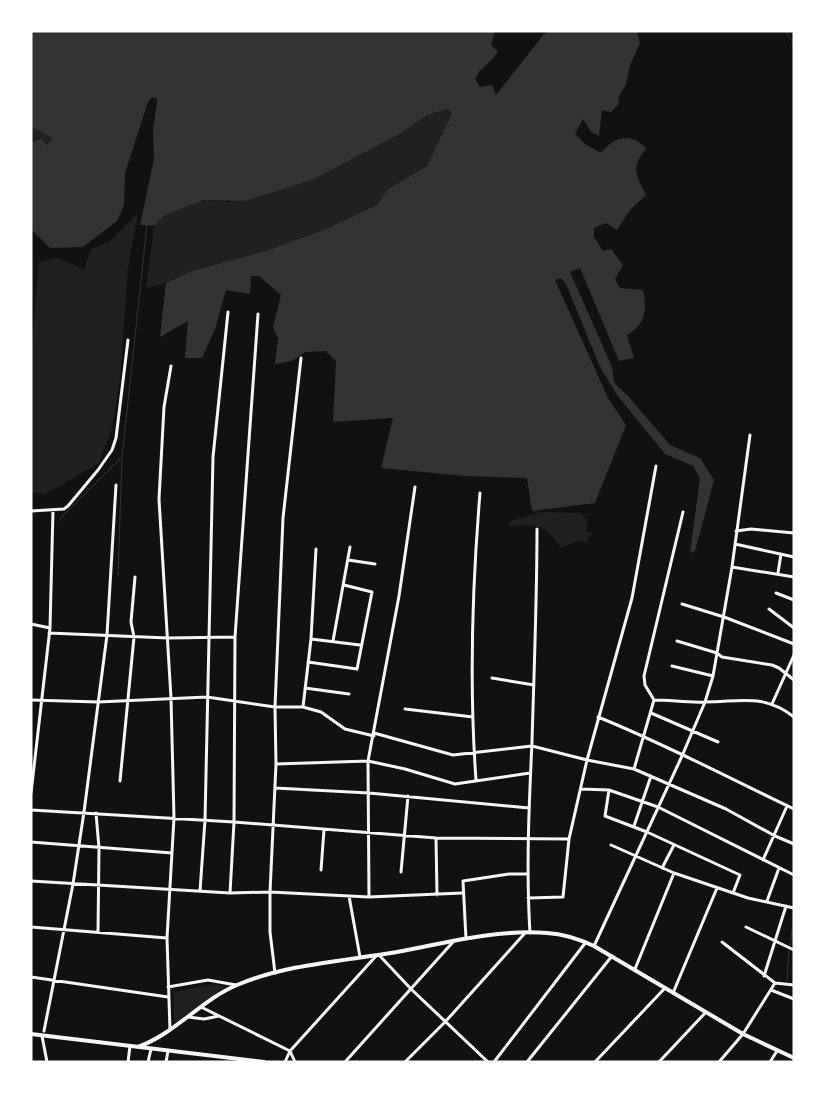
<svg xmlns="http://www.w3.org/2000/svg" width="825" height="1093" font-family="'Alegreya Sans',sans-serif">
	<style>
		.green { fill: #202020 }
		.water { fill: #333 }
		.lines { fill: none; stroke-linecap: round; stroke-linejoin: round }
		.stream { stroke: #333; stroke-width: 1 }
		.minor { stroke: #f5f5f5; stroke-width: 3 }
		.tertiary { stroke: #f5f5f5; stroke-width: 4 }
	</style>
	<rect width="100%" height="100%" fill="#111"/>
	<path class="green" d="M447,109L452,113L427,166L388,189L377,205L321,231L262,252L192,271L166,283L146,288L154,226L164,216L203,200L230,202L401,133L427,115Z
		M31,127L53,138L47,145L39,141L31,143Z
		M138,213L128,268L120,379L112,428L99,463L46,494L31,492V356L39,262L57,258L84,269L91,249L109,242Z
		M541,512L580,513L587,520V532H594L588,538V542L577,541L562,548C542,524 541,525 510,526L508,522Z
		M213,984L225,987L174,1024V992Z"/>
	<path class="water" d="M31,31H495L491,45L498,51C491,64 482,65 475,79L480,87L492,85L496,95L544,34L549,31H637L640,43L630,65L626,85L619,95L618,105L611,112L602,110L599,136L591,132L583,119L575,134L585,144L601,153C614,137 631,131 646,149C630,168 636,174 646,195L630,210L617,230L606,223L594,228V237L603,251L611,249L623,265L615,279L620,288L643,290C647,310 646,324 627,335L634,358L619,361L580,268L570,272L612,367L614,383L628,396L670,445L700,458L714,480L695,551L690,553L700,478L693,466L665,454L617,395L600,367L566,284L561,278L555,280L608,398L626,425L595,503L532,511L527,478L465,476L381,468L393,418L333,422L336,361L326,351L305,352L292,361L275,364L278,338L273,327L281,295L259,276H251L250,294L226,290L215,329L202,358H185L188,321L160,337L166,283L192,271L262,252L321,231L377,205L388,189L427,166L452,113L447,109L427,115L401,133L312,180L244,201L203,200L164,216L154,226L140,225L154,159L153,129L157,103V99L152,97L148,102L125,173L124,205L117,221L83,247L50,248L31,229V143L41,139L47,145L53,138L31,127Z"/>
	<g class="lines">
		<path class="stream" d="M785,31L794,44
			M58,521L121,458
			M118,575L122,457L147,225
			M790,945L794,915
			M787,981L789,949"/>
		<path class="minor" d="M31,511L64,509L68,506L98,470L112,450L116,438L128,340
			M683,512L644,676L645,685L654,700C671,700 688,703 705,702C740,702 763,693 794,717
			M736,531L751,529L794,533
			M735,544L794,557
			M348,560L375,564
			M732,567L794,577
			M778,573L781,554
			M776,593L794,600
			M682,604L724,617L794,644
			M769,609L794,628
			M31,624L50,628
			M49,633L168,638L235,637
			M311,639L360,645
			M333,641L350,547
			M677,641L717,653L722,657L772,665L779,668L794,680
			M308,662L357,669L372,592L344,585
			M672,666L713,676
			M492,678L534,685
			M305,688L349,694
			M31,700L98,702L207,697L275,707H303L321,712L345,729L374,736
			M772,704L794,655
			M303,707L311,639L316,549
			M405,709L473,717
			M651,713L718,742
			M598,717C665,744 729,778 794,809
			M374,733L453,755L532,746L587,760L634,769L726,809L775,836L794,844
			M276,764L368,761L405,769L455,784L530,773
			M634,769L654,700
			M476,780C469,684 472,589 480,493
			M120,781L134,637L131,622L135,577
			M275,788L369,793L529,808
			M581,789L609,790L658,807L794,875
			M609,790L605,816L647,832L740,875L733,893
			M31,793L50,628L53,510
			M31,810L234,822L436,838L569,839
			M96,813L99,848L98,932
			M634,826L651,776
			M436,838L437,895
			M31,842L172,853
			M611,845L674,873L748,898L794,908
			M763,860L787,806
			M662,868L674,845
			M321,870L324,830
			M401,872L408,796
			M31,881L230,893L270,892L369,897L462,893
			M200,891L205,820L213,457L228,312
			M230,893L234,822L235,637L258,314
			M349,896L360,957
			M369,897L368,761L399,596L415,487
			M528,898L563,897L569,839L587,760L632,598L656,466
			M767,901L779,868
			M31,927L167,938
			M746,927L794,950
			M530,933C526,869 529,806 532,742C534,671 537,600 537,529
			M466,939L463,881L509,874H528
			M722,942L775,983L794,985
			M594,946L682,756L705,702L713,676L732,567L750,435
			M379,955L411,989L488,1062
			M635,969L674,873
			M275,973L270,932V892L276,764L275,707L283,518L301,358
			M764,976L786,906
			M31,977L168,997
			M168,987L208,980L236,985
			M771,990L794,999
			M673,993L717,888
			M201,1007L290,1051
			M188,1017L204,1019L219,1016
			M170,1030L167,938L174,818L171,698L159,499L164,407L171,366
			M44,1031L73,884L84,812L107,635L116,485
			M42,1036L47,1062
			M290,1051L295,1062
			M128,1062L130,1046
			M148,1062L151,1049
			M166,1062L168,1051
			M285,1062L290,1051L376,956
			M345,1062L453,942
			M405,1062L446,1021L525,933
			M494,1062L586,942
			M527,1062L612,956
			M595,1062L665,988
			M659,1062L706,1012
			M719,1062L743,1034L775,983
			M770,1062L777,1051"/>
		<path class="tertiary" d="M31,1034L264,1062
			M138,1047C176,1033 201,1000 237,985C287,964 344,961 397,952C445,943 497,929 547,933C563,934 579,939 594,946L743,1034L794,1058"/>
	</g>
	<rect width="825" height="1093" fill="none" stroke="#ffffff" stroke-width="65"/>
</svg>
